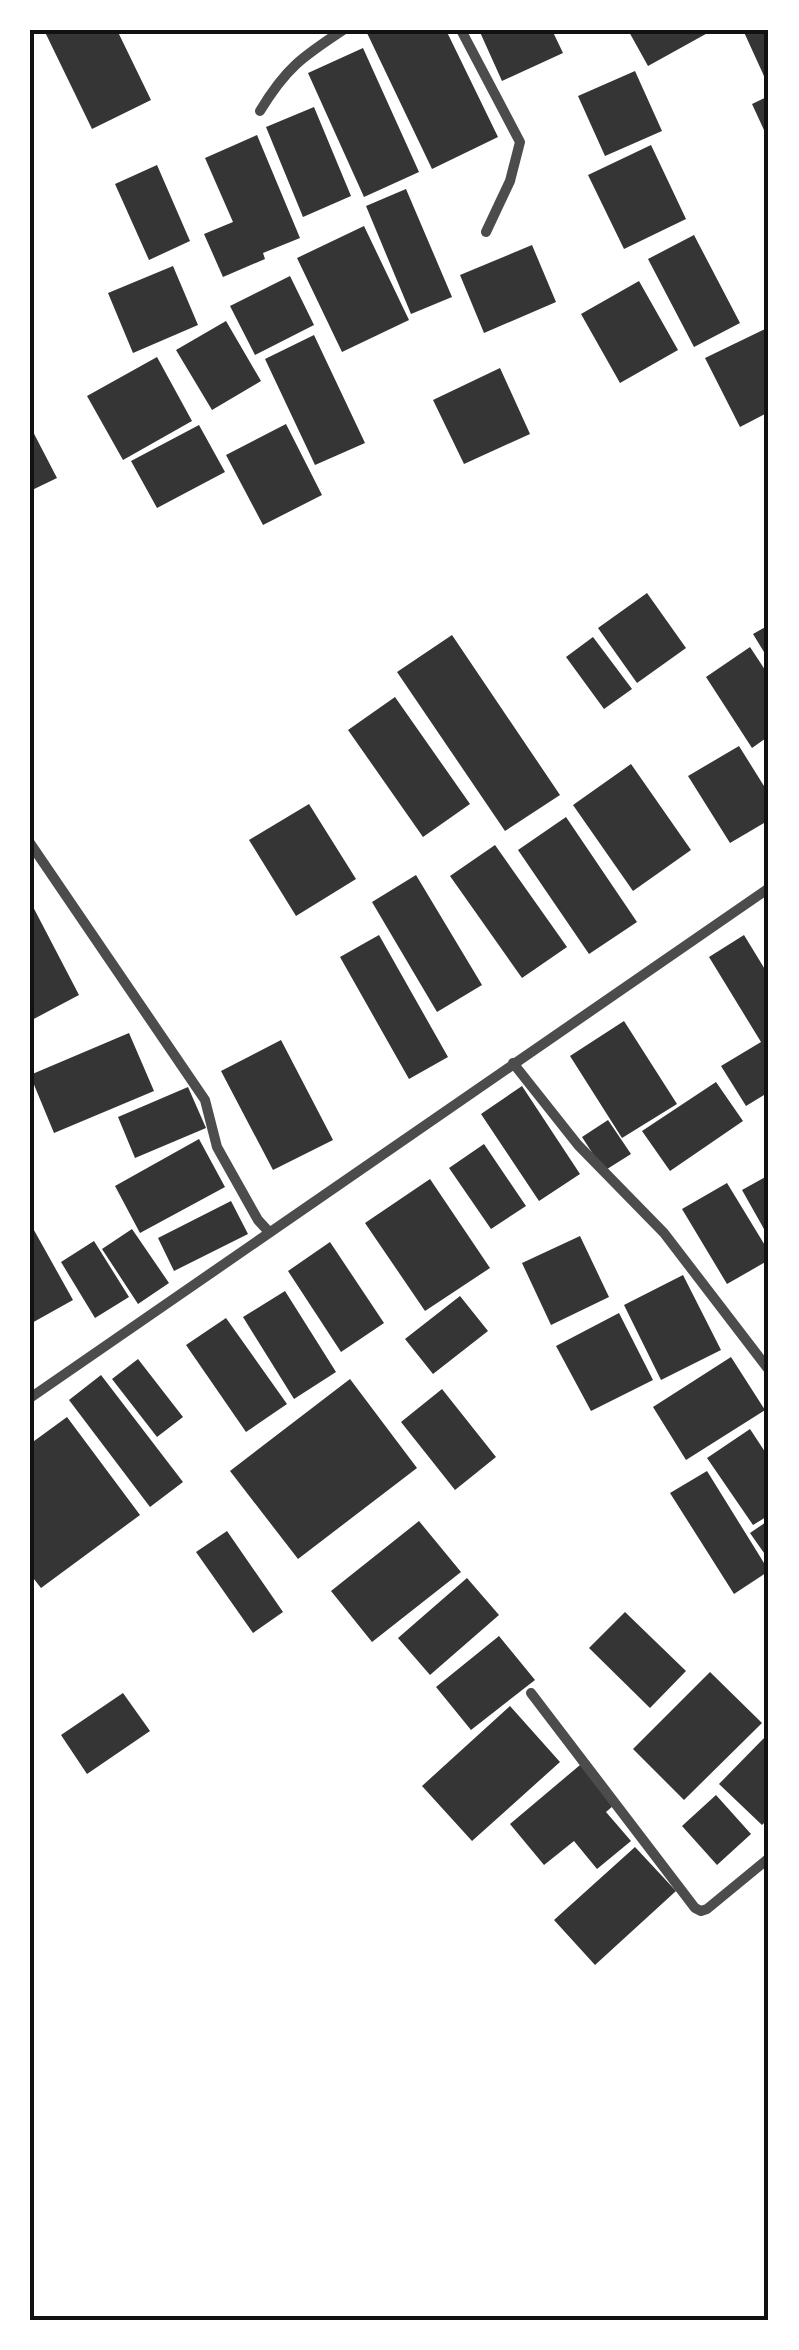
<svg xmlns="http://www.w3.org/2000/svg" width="799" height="2350" font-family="'Golos Text',sans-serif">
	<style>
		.building { fill: #353535 }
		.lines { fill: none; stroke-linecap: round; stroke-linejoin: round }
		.minor { stroke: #4c4c4c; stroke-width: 10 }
		.neatline { fill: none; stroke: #111; stroke-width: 4 }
	</style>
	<rect width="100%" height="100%" fill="#fff"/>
	<path class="building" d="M44,30H117L151,100L92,129Z
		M373,30H446L498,137L432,169L367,33Z
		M479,30H552L563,53L502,81Z
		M628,30H713L648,66Z
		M743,30H769V87Z
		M363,48L419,172L364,197L308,73Z
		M635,71L662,131L605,156L578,96Z
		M769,96V141L752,104Z
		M314,107L351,196L303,217L266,127Z
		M257,135L300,238L263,253L265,259L223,277L204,234L233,222L205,158Z
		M651,145L686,219L624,249L588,175Z
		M157,165L190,241L149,260L115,184Z
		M406,189L452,297L411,314L366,206Z
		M364,226L409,320L342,352L297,258Z
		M694,235L740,323L694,347L648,259Z
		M532,245L556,302L484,333L460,275Z
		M173,266L198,325L133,353L108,293Z
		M290,276L314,325L255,355L230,306Z
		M639,281L678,350L620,383L581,314Z
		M226,321L261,381L212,410L176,350Z
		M769,327V412L740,427L705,358Z
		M314,335L365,443L315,465L265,359Z
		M157,357L192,421L123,460L87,396Z
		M500,368L530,434L464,464L433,400Z
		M286,424L322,495L263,525L226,455Z
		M199,425L225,472L157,508L131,461Z
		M30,426L57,478L30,491Z
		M647,593L686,648L637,683L598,628Z
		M769,625V660L753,634Z
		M452,635L560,795L505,831L397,672Z
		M593,637L632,689L604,709L566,657Z
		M750,647L769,676V736L752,748L706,677Z
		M395,697L470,804L423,837L348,730Z
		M739,746L769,794V820L730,843L688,776Z
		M631,764L691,850L633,891L573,805Z
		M309,804L356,879L296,916L249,840Z
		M566,817L637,922L589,954L518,850Z
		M495,845L567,947L522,978L450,876Z
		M416,875L482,985L437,1012L372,902Z
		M30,901L79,995L30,1021Z
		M379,935L448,1057L409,1079L340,957Z
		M744,935L769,976V1092L746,1106L721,1066L761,1042L709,957Z
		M624,1021L677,1104L622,1138L570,1056Z
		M129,1033L154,1091L54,1133L30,1075Z
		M281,1040L333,1140L273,1170L221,1071Z
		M716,1082L743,1121L670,1171L642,1131Z
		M522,1086L580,1174L539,1201L481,1114Z
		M188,1087L206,1128L135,1158L118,1117Z
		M608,1120L631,1154L604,1171L582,1137Z
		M199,1139L225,1187L140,1233L115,1186Z
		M484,1144L526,1206L491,1229L449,1168Z
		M769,1175V1238L742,1190Z
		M430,1179L490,1268L425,1311L365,1223Z
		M727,1183L769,1252V1260L727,1284L682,1209Z
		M231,1201L248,1234L174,1271L158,1238Z
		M30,1223L73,1300L30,1324Z
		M132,1229L169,1283L138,1304L102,1249Z
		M580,1236L609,1297L551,1325L522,1263Z
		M94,1241L129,1297L95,1318L61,1262Z
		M330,1242L384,1323L341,1352L288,1271Z
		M683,1275L721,1350L661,1380L624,1305Z
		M285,1291L336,1372L294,1399L243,1317Z
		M460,1296L488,1331L433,1374L405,1339Z
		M619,1313L653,1380L591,1411L556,1346Z
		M226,1318L287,1404L246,1432L186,1345Z
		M731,1357L765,1410L686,1460L653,1407Z
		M138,1359L183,1417L157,1437L112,1379Z
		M101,1375L183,1482L150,1507L69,1400Z
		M350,1379L417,1468L298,1559L230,1471Z
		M442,1389L496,1457L455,1490L401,1422Z
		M67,1417L140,1515L41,1588L30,1574V1444Z
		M750,1429L769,1458V1515L753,1525L707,1458Z
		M707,1471L769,1571L734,1594L670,1493Z
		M769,1520V1560L750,1533Z
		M419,1521L461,1572L372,1642L331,1591Z
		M227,1531L283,1612L253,1633L196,1552Z
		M467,1578L499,1615L430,1675L398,1638Z
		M625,1612L686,1671L650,1708L589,1648Z
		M499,1636L535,1680L471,1730L436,1687Z
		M710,1672L762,1723L684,1800L633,1749Z
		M123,1693L150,1731L87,1774L61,1735Z
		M510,1706L560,1762L472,1841L422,1786Z
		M769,1733V1818L762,1825L719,1784Z
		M580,1765L614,1805L606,1812L631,1841L597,1869L574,1841L544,1865L510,1824Z
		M716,1795L751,1834L717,1865L682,1826Z
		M635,1847L676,1891L595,1965L554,1920Z"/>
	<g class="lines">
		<path class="minor" d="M461,30L520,142L510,181L486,232
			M260,111C286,68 302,57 343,30
			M30,843L205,1100L217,1147L258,1220L269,1232
			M513,1063L578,1145L664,1233L769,1370
			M30,1398L769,888
			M531,1693L695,1908L701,1911L707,1909L769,1858"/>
	</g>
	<rect width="799" height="2350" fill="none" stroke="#ffffff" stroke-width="65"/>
	<rect x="32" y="32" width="734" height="2286" class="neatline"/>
</svg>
